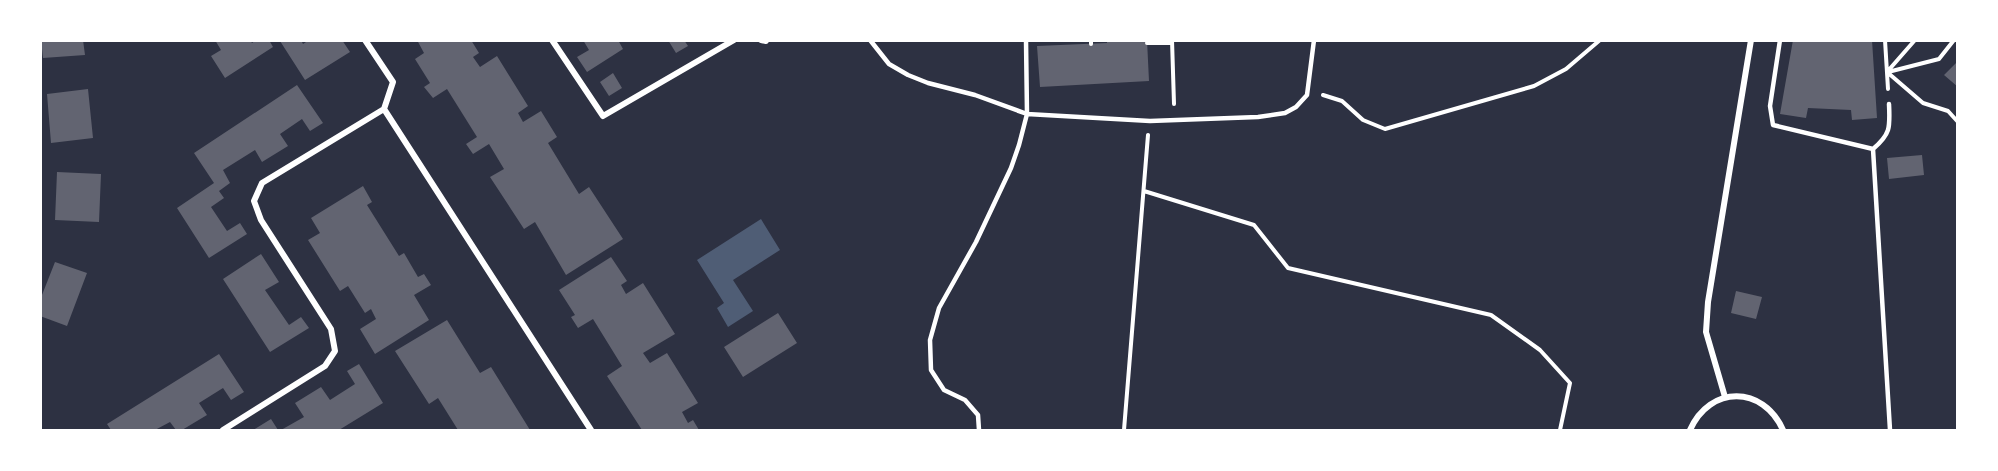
<svg xmlns="http://www.w3.org/2000/svg" width="1998" height="471" font-family="Ubuntu,sans-serif">
	<style>
		.water { fill: #4f5d75 }
		.building { fill: #626471 }
		.lines { fill: none; stroke-linecap: round; stroke-linejoin: round }
		.path { stroke: #fff; stroke-width: 4 }
		.service { stroke: #fff; stroke-width: 4.5 }
		.minor { stroke: #fff; stroke-width: 6 }
	</style>
	<rect width="100%" height="100%" fill="#2d3142"/>
	<path class="water" d="M761,219L780,250L733,280L753,311L728,327L717,308L724,303L697,260Z"/>
	<path class="building" d="M41,40H83L85,55L43,58Z
		M215,40H250L252,43L256,40H269L273,47L225,78L211,56L221,50Z
		M281,40H301L303,44L309,40H342L350,52L305,80L280,41Z
		M417,40H471L479,53L473,57L480,67L497,56L528,106L518,113L523,122L541,111L557,137L548,143L579,194L589,187L623,239L566,275L535,222L524,229L490,177L504,169L489,144L473,154L466,144L477,137L447,89L433,98L424,87L430,83L415,59L424,53Z
		M583,40H618L623,49L587,72L577,57L589,50Z
		M668,40H684L688,46L676,53Z
		M1107,40H1147L1149,81L1040,87L1037,46L1107,43Z
		M1793,40H1872L1877,118L1852,120L1851,110L1808,108L1806,118L1780,114Z
		M1958,61V87L1944,75Z
		M613,73L622,88L609,96L600,82Z
		M297,85L323,123L310,131L302,119L280,134L288,146L262,162L255,150L223,170L230,183L219,191L224,198L211,207L227,231L240,223L247,234L209,258L177,208L214,183L194,153Z
		M88,89L93,138L51,143L47,94Z
		M1922,155L1924,175L1889,179L1887,158Z
		M57,172L101,174L99,222L55,220Z
		M363,186L372,202L367,205L399,256L404,253L418,277L424,274L431,285L414,295L429,320L375,354L360,329L376,319L371,309L365,313L348,286L340,291L308,240L320,233L311,218Z
		M261,254L279,282L265,290L289,325L301,317L309,328L270,352L223,279Z
		M611,257L627,281L621,285L626,294L643,283L675,334L643,353L650,363L667,353L698,403L682,412L688,423L693,420L699,430H642L607,376L622,366L593,319L578,328L571,317L575,315L559,290Z
		M55,262L87,273L67,326L40,316V300Z
		M1736,291L1762,297L1756,319L1731,313Z
		M778,313L797,343L743,377L724,347Z
		M447,320L480,373L491,367L530,430H458L438,398L429,404L395,351Z
		M219,354L244,392L231,400L223,388L199,403L207,415L182,430H176L170,422L155,430H111L107,424Z
		M359,364L383,403L339,430H281L304,417L295,403L321,387L330,400L355,384L347,371Z
		M271,419L278,430H253Z"/>
	<g class="lines">
		<path class="path" d="M1091,40V44
			M1172,40L1174,104
			M1885,40L1888,89
			M1147,43H1172
			M1887,72L1923,103L1948,111L1958,122
			M1887,72L1915,40
			M1888,72L1939,59L1954,40
			M1323,95L1342,101L1363,120L1385,129L1534,86L1566,69L1600,40
			M1144,191L1254,225L1288,268L1491,315L1540,350L1570,383L1560,430
			M1124,430L1148,135"/>
		<path class="service" d="M870,40L889,64L908,75L928,83L975,95L1027,114L1150,121L1258,117L1285,113L1296,107L1307,95L1314,40
			M1780,40L1770,106L1773,125L1873,149
			M1889,104C1890,127 1891,134 1873,149L1890,430
			M979,430L978,415L965,400L944,390L931,370L930,340L939,308L976,242L1011,168L1019,145L1027,114L1026,40"/>
		<path class="minor" d="M365,40L393,82L384,109L591,430
			M552,40L603,116L734,40
			M761,40L766,41
			M1725,397L1706,332L1708,302L1751,40
			M223,430L325,366L335,351L331,329L261,220L254,201L262,183L384,109
			M1690,430C1710,385 1763,385 1783,430"/>
	</g>
	<rect width="1998" height="471" fill="none" stroke="#ffffff" stroke-width="84"/>
</svg>
